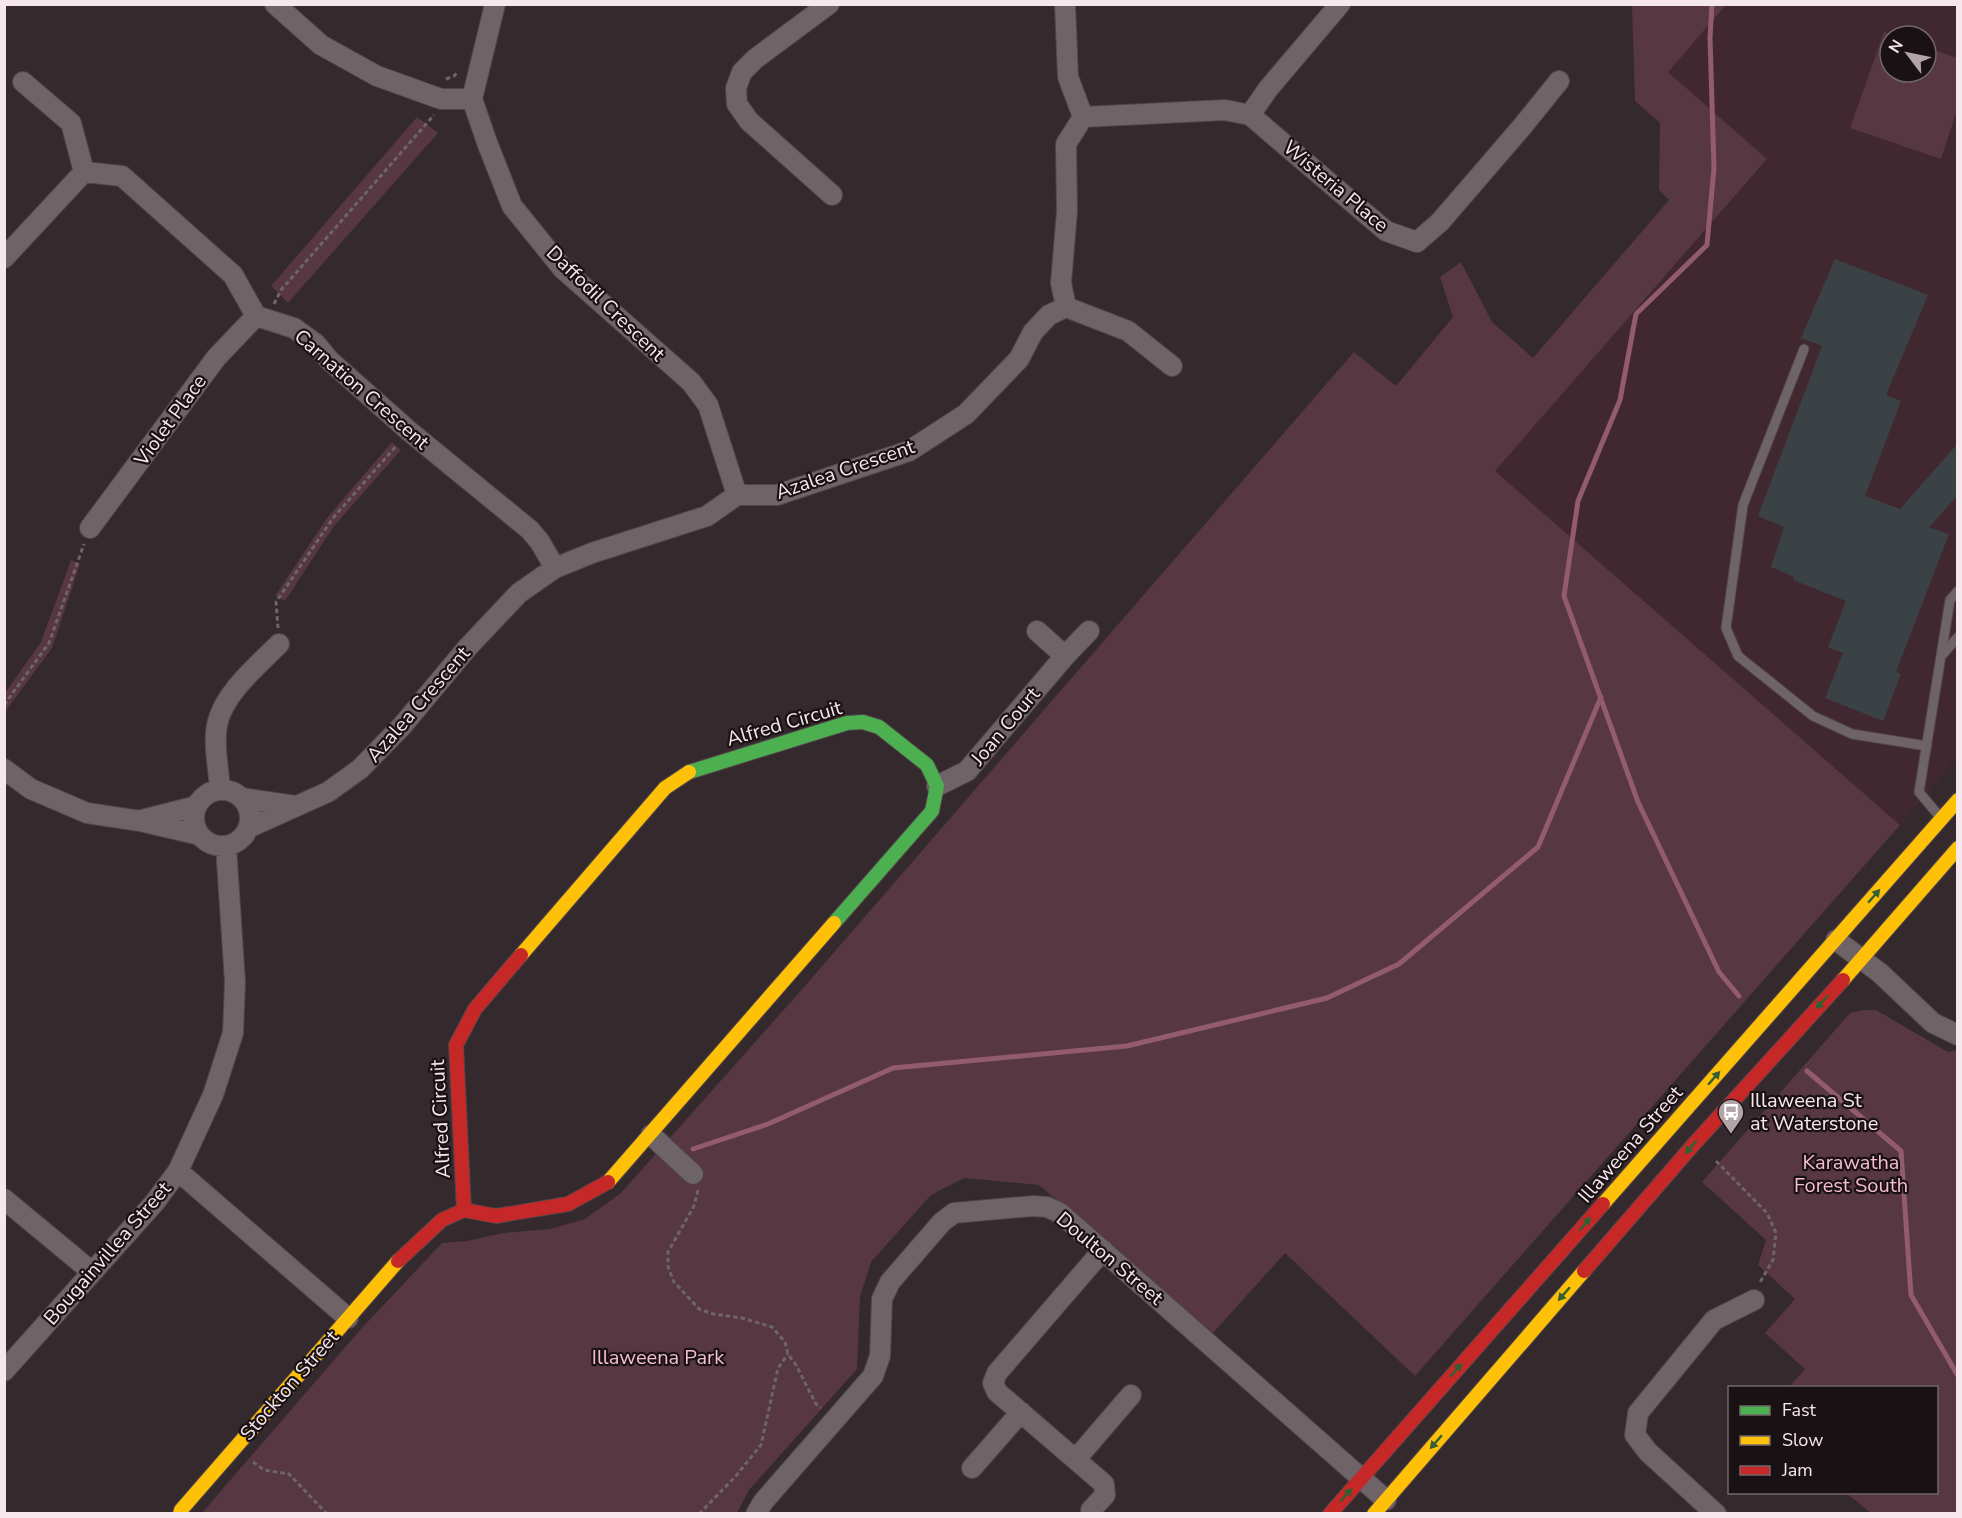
<svg xmlns="http://www.w3.org/2000/svg" width="1962" height="1518" font-family="'Nunito Sans',sans-serif">
	<style>
		.built { fill: #412730; fill-rule: evenodd }
		.green { fill: #573742 }
		.lines { fill: none; stroke-linecap: round; stroke-linejoin: round }
		.stream { stroke: #935b6e; stroke-width: 5 }
		.building { fill: #3b4245 }
		.lane-casing { stroke: #504549; stroke-width: 11 }
		.street-casing { stroke: #504549; stroke-width: 22 }
		.fast-casing { stroke: #504549; stroke-width: 16 }
		.slow-casing { stroke: #504549; stroke-width: 16 }
		.jam-casing { stroke: #504549; stroke-width: 16 }
		.path { stroke: #6e6568; stroke-width: 3; stroke-dasharray: 4.5 3; stroke-linecap: butt }
		.lane { stroke: #6e6468; stroke-width: 9 }
		.street { stroke: #6e6468; stroke-width: 20 }
		.fast { stroke: #4caf50; stroke-width: 14 }
		.slow { stroke: #ffc107; stroke-width: 14 }
		.jam { stroke: #c62828; stroke-width: 14 }
		.oneway { fill: #336032 }
		.labels { text-anchor: middle; stroke-width: 4.5; stroke-linejoin: round; paint-order: stroke }
		.street-label { font-size: 20px; fill: #f6e7ec; stroke: #1a1114 }
		.poi-label { font-size: 20px; fill: #f6e7ec; stroke: #1a1114; text-anchor: start }
		.park-label { font-size: 20px; fill: #f6bfd1; stroke: #1a1114 }
	</style>
	<rect width="100%" height="100%" fill="#34292c"/>
	<path class="built" d="M1726,5H1957V757L1900,825L1495,471L1767,160L1667,72ZM1890,36H1926V72H1890Z"/>
	<path class="green" d="M1632,5H1726L1668,72L1767,159L1495,471L1900,825L1415,1376L1285,1253L1213,1333L1039,1185L964,1178L931,1195L871,1262L860,1297L857,1369L749,1490L737,1513L201,1514L360,1330L442,1243L467,1241L503,1233L550,1229L585,1219L621,1193L804,987L1354,352L1396,386L1453,317L1440,277L1461,262L1492,322L1533,358L1669,200L1659,190L1660,123L1635,101Z
		M1884,32L1895,36H1890V72H1926V47L1957,58V110L1941,159L1850,128Z
		M417,117L438,133L288,303L271,286Z
		M392,442L401,450L334,526L285,601L275,596L327,518Z
		M71,560L80,564L52,648L5,712V693L41,642Z
		M1863,1010H1876L1948,1052L1957,1050V1513H1871L1846,1493L1936,1492V1388L1789,1387L1805,1369L1765,1333L1795,1299L1758,1265L1766,1240L1702,1182L1850,1013Z"/>
	<g class="lines">
		<path class="stream" d="M1712,4L1710,38L1714,168L1707,245L1636,314L1620,400L1578,501L1564,596L1638,802L1719,972L1739,996
			M1807,1071L1901,1151L1911,1295L1958,1376
			M693,1149L768,1124L893,1068L1127,1046L1327,998L1399,964L1538,847L1601,697"/>
	</g>
	<path class="building" d="M1835,259L1928,295L1886,395L1901,401L1865,496L1900,509L1958,443V495L1929,527L1949,534L1896,672L1901,674L1883,721L1825,698L1843,653L1828,647L1846,601L1793,580L1794,577L1771,567L1784,527L1758,516L1822,346L1801,338Z"/>
	<g class="lines">
		<g class="lane-casing">
			<path id="lane" d="M1804,349L1743,505L1726,628L1738,656L1813,716L1852,734L1927,746
				M1943,654L1958,637
				M1940,817L1919,792L1950,600L1958,591"/>
		</g>
		<g class="street-casing">
			<path id="street" d="M275,4L321,45L377,76L441,99H472
				M495,4L472,99L488,145L512,206L563,269L691,382L708,405L737,495
				M829,4L755,59L742,72L736,88L737,104L749,121L832,195
				M23,82L71,123L84,172
				M1250,115L1268,89L1340,4
				M1083,117L1225,110L1250,115L1386,231L1417,242L1440,222L1521,128L1559,81
				M4,258L84,172L122,176L233,275L256,316L294,328L316,344L329,360L409,431L530,530L540,542L555,568
				M1066,307L1128,331L1172,366
				M90,528L216,358L256,316
				M1037,631L1065,656L1089,631
				M4,769L31,789L87,813L140,821L200,835
				M937,786L967,771L1065,656
				M220,790C219,770 213,745 217,725C223,694 257,666 279,644
				M194 818a28 28 0 1 1 56 0a28 28 0 1 1-56 0Z
				M242,798L295,806
				M142,820L197,806
				M248,828L328,792L360,769L402,726L468,647L519,593L555,568L592,553L707,516L737,495H777L909,451L966,414L1019,359L1033,332L1049,315L1066,307L1061,283L1067,211L1066,144L1083,117L1068,77L1065,4
				M1836,940L1880,973L1933,1023L1958,1035
				M651,1135L693,1174
				M178,1171L348,1318
				M4,1199L92,1272
				M4,1371L155,1202L178,1171L213,1095L233,1033L235,982L226,846
				M1076,1459L1131,1395
				M972,1468L1021,1412
				M756,1514L763,1502L873,1376L880,1356L882,1299L890,1282L942,1222L954,1213L1033,1206L1047,1207L1060,1213L1386,1500
				M1094,1514L1091,1510L1105,1495L1104,1484L997,1392L993,1383L997,1373L1103,1250
				M1716,1514L1648,1452L1635,1435L1638,1413L1714,1320L1754,1300"/>
		</g>
		<g class="fast-casing">
			<path id="fast" d="M689,772L847,723L863,722L879,727L927,765L937,786L932,811L834,923"/>
		</g>
		<g class="slow-casing">
			<path id="slow" d="M521,955L665,788L689,772
				M1843,980L1958,848
				M608,1182L834,923
				M1603,1204L1958,800
				M180,1514L181,1510L398,1261
				M1374,1514L1584,1271"/>
		</g>
		<g class="jam-casing">
			<path id="jam" d="M464,1210L456,1045L475,1009L521,955
				M398,1261L442,1220L464,1210L496,1216L568,1204L608,1182
				M1584,1271L1694,1144L1843,980
				M1330,1514L1603,1204"/>
		</g>
		<path class="path" d="M446,79L454,76L458,72
			M274,304L281,290L434,115
			M278,628L276,602L333,518L397,445
			M4,705L49,643L84,544
			M1716,1161L1767,1213L1776,1233L1773,1260L1759,1284
			M698,1190L694,1206L668,1252V1267L674,1282L699,1309L713,1314L742,1318L772,1327L785,1342L788,1354L796,1365L816,1404L821,1408
			M253,1462L264,1470L289,1474L327,1514
			M699,1514L735,1477L761,1445L778,1368L788,1354"/>
		<use href="#lane" class="lane"/>
		<use href="#street" class="street"/>
		<use href="#fast" class="fast"/>
		<use href="#slow" class="slow"/>
		<use href="#jam" class="jam"/>
	</g>
	<defs><path id="oneway-solid" d="M-6-.8H1V-3.2L6.5 0L1 3.2V.8H-6Z" transform="scale(1.5)"/></defs>
	<g class="oneway">
		<use href="#oneway-solid" transform="translate(1874 896) rotate(-49)"/>
		<use href="#oneway-solid" transform="translate(1822 1002) rotate(132)"/>
		<use href="#oneway-solid" transform="translate(1714 1078) rotate(-49)"/>
		<use href="#oneway-solid" transform="translate(1691 1147) rotate(131)"/>
		<use href="#oneway-solid" transform="translate(1585 1224) rotate(-49)"/>
		<use href="#oneway-solid" transform="translate(1564 1294) rotate(131)"/>
		<use href="#oneway-solid" transform="translate(1456 1370) rotate(-49)"/>
		<use href="#oneway-solid" transform="translate(1436 1442) rotate(131)"/>
		<use href="#oneway-solid" transform="translate(1346 1495) rotate(-49)"/>
	</g>
	<defs>
		<g id="bus-pin" transform="scale(1.35)"><path d="M0 17L-7.5 6A9.5 9.5 0 1 1 7.5 6Z" fill="#b2a4a9" stroke="#1a1114"/><path d="M-5-6H5V4H4V6H2V4H-2V6H-4V4H-5ZM-3.5-4V0h7V-4ZM-3.5 1.2v1.5H-2V1.2ZM2 1.2v1.5H3.5V1.2Z" fill="#fff"/></g>
	</defs>
	<g fill-rule="evenodd">
		<use href="#bus-pin" x="1731" y="1112"/>
	</g>
	<g class="labels">
		<g class="street-label">
			<text transform="translate(1336 186) rotate(40)" y="7">Wisteria Place</text>
			<text transform="translate(606 303) rotate(44)" y="7">Daffodil Crescent</text>
			<text transform="translate(362 389) rotate(41)" y="7">Carnation Crescent</text>
			<text transform="translate(170 420) rotate(-54)" y="7">Violet Place</text>
			<text transform="translate(845 469) rotate(-19)" y="7">Azalea Crescent</text>
			<text transform="translate(418 704) rotate(-49)" y="7">Azalea Crescent</text>
			<text transform="translate(784 723) rotate(-16)" y="7">Alfred Circuit</text>
			<text transform="translate(1005 726) rotate(-50)" y="7">Joan Court</text>
			<text transform="translate(440 1119) rotate(-93)" y="7">Alfred Circuit</text>
			<text transform="translate(1630 1144) rotate(-49)" y="7">Illaweena Street</text>
			<text transform="translate(107 1253) rotate(-49)" y="7">Bougainvillea Street</text>
			<text transform="translate(1110 1258) rotate(40)" y="7">Doulton Street</text>
			<text transform="translate(289 1385) rotate(-49)" y="7">Stockton Street</text>
		</g>
		<g class="poi-label">
			<text x="1750" y="1107">Illaweena St<tspan x="1750" dy="23">at Waterstone</tspan></text>
		</g>
		<g class="park-label">
			<text x="1851" y="1169">Karawatha<tspan x="1851" dy="23">Forest South</tspan></text>
			<text x="658" y="1364">Illaweena Park</text>
		</g>
	</g>
	<rect width="1962" height="1518" fill="none" stroke="#f6e7ec" stroke-width="12"/>
	<rect x="1728" y="1386" width="210" height="108" fill="#1a1114" stroke="#72676a" stroke-width="1.5"/>
	<rect x="1740" y="1406" width="30" height="9" fill="#4caf50" stroke="#72676a" stroke-width="1.5"/>
	<text x="1782" y="1416" font-size="18" fill="#f6e7ec">Fast</text>
	<rect x="1740" y="1436" width="30" height="9" fill="#ffc107" stroke="#72676a" stroke-width="1.5"/>
	<text x="1782" y="1446" font-size="18" fill="#f6e7ec">Slow</text>
	<rect x="1740" y="1466" width="30" height="9" fill="#c62828" stroke="#72676a" stroke-width="1.5"/>
	<text x="1782" y="1476" font-size="18" fill="#f6e7ec">Jam</text>
	<g transform="translate(1908 54) rotate(302)"><circle r="28" fill="#1a1114" stroke="#72676a" stroke-width="1.5"/>
	<path d="M0-4.5L10 22L0 15L-10 22Z" fill="#b2a4a9"/>
	<text y="-9" font-size="16" font-weight="bold" text-anchor="middle" fill="#f6e7ec">N</text>
	</g>
</svg>
